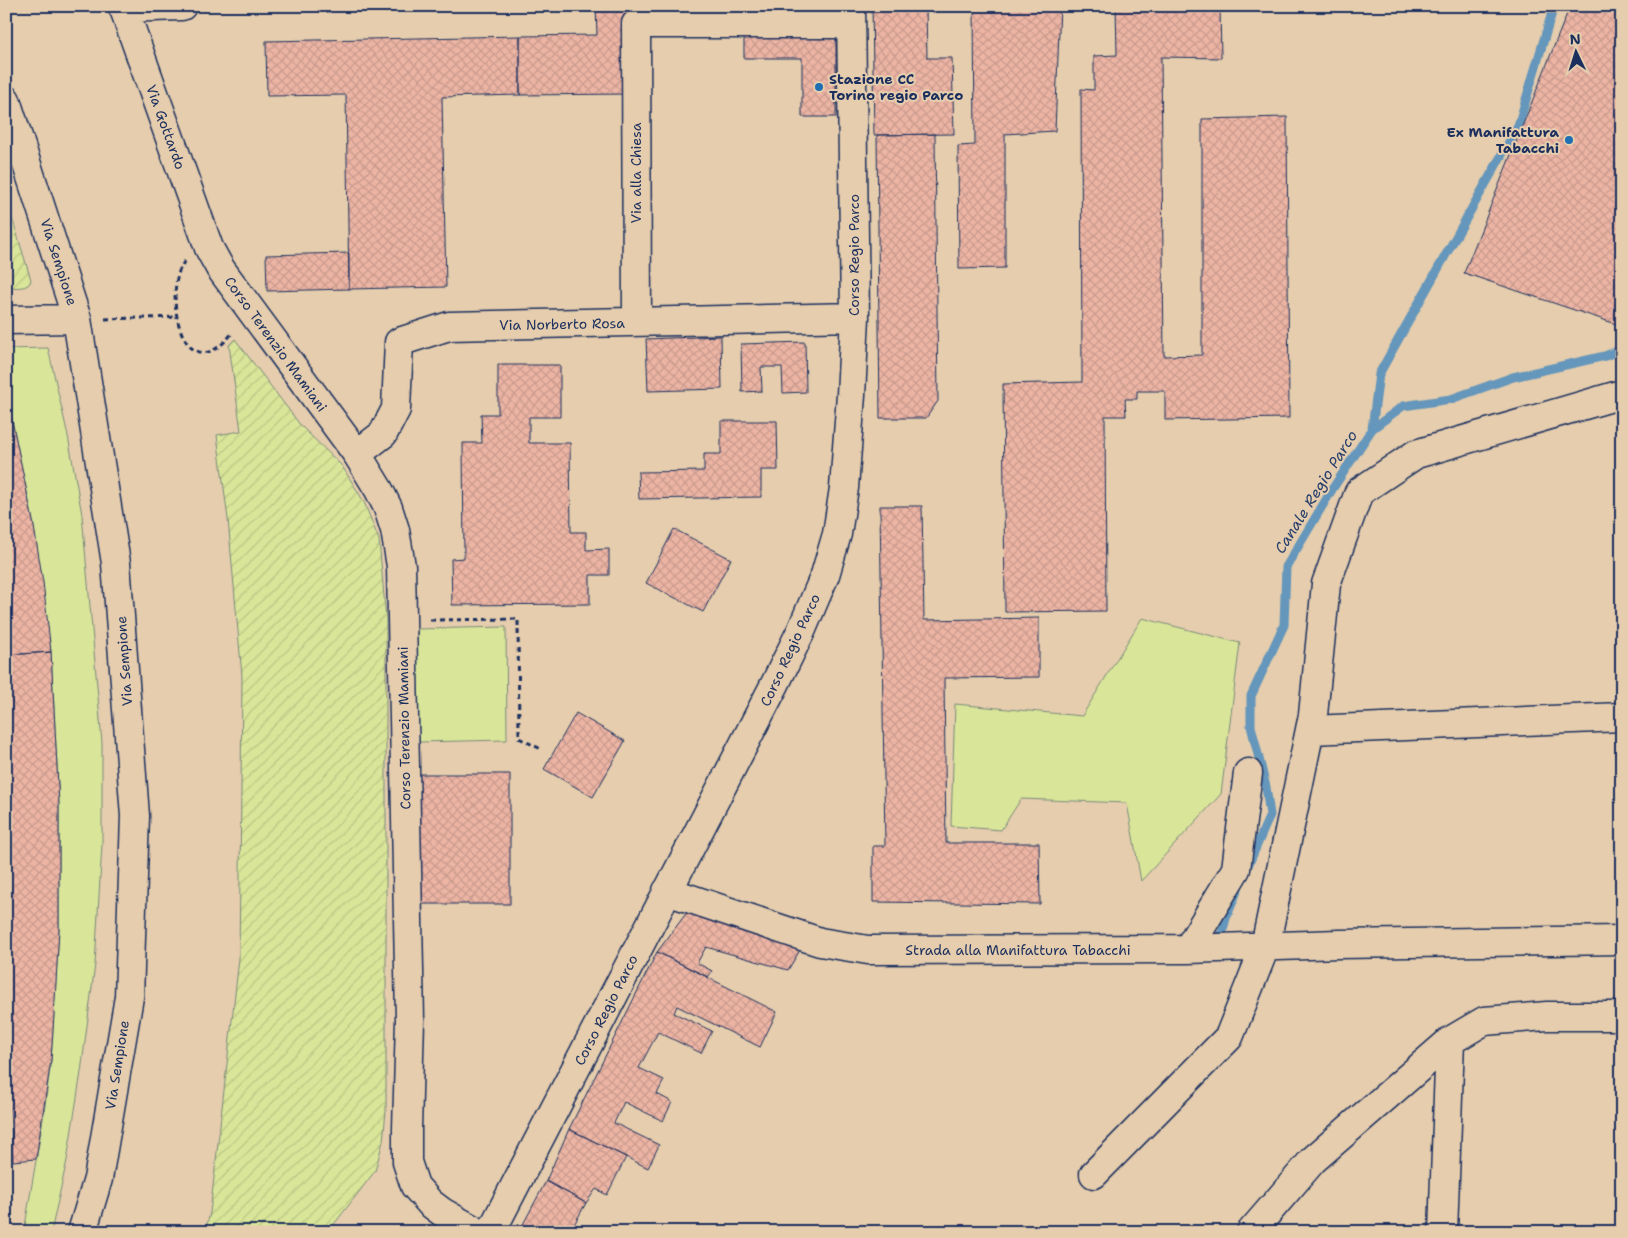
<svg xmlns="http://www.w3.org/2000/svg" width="1628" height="1238" font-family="'Shantell Sans',sans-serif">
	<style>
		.grass { fill: #d9e598; stroke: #7a8a7b }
		.garden { fill: url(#garden-furrows); stroke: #7a8a7b }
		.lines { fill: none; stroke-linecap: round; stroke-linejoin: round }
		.stream { stroke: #6596bb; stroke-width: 9 }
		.building { fill: url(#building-cross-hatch); stroke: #1b2f5e }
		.minor-casing { stroke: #1b2f5e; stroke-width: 31 }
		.path { stroke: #1b2f5e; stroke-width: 3; stroke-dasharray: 5 4; stroke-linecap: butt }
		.minor { stroke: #e5cdad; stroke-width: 28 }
		.poi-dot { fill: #1f6fb2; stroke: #e5cdad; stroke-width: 2 }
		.labels { text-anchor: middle; stroke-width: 4; stroke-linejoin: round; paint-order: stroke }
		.poi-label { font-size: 14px; font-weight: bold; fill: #1b2f5e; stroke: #e5cdad; text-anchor: start }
		.street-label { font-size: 14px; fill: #1b2f5e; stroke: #e5cdad }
		.water-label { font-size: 15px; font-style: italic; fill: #27406e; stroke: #e5cdad }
	</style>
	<defs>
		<pattern id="garden-furrows" width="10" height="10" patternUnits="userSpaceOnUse" patternTransform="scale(1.25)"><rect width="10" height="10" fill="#d9e598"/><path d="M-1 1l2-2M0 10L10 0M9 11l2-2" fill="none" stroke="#bac585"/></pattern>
		<pattern id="building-cross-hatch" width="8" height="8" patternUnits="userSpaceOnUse" patternTransform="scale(1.25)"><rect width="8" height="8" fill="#ecb4a3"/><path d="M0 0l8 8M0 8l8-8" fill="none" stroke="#ca9b8f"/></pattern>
	</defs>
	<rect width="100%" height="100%" fill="#e5cdad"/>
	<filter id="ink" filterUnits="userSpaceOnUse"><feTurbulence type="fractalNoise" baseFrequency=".02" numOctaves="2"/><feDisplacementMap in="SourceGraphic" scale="10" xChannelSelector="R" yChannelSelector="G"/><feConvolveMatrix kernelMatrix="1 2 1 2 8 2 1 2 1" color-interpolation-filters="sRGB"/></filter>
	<g filter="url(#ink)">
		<path class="grass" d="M48,348L68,436L82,515L102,743V844L95,964L81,1072L67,1160L51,1232H24L44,1113L51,1060L59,929V805L51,652L33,521L6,392V349Z
			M1142,618L1240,643L1221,794L1141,881L1127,803L1021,799L1001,830L951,826L955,704L1082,716Z
			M506,627L507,740L418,742L417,629Z"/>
		<path class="garden" d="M6,198L31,280C29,290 15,287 6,287Z
			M235,339L301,426L342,466L364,502L379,540L386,619V1111L383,1141L375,1171L328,1232H205L210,1213L239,959L241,792L242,676L228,519L217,435L241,431L229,345Z"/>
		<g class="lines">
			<path class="stream" d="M1372,429L1379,374L1518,126L1554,6
				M1247,868L1270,815L1266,787L1251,726V696L1284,625L1286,567L1333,488L1372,429L1403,406L1451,399L1513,377L1605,356L1622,349
				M1220,941L1226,918L1238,889"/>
		</g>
		<path class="building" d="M626,6L629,94L520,95V36L597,35L596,7Z
			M765,6H830V13H765Z
			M872,6H926L927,58H952L954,134L874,135Z
			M974,6H1060L1055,131L1005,134V268L959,269L958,146L975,145Z
			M1116,6H1220L1221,58L1161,57L1164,356L1202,355V119L1287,117L1289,418L1165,420V391H1137V399H1125L1126,416H1105L1106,611L1005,612L1003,384L1082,382L1081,89L1094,90V56L1117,55Z
			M1570,6H1622V326L1464,273Z
			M744,29L836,30V117H802V58H744Z
			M520,36V95L442,97L446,287L349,289L346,95L267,96L266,41Z
			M935,134L938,401L926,418H880L877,135Z
			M349,253V289L267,291L266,255Z
			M721,336L722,389L648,391L646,339Z
			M805,342L806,392L783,393L782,367H761L762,391L742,392L741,344Z
			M498,365H560V417H529V443H570L571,532H586V550L609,549V575H590V604L452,605L451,559L464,558L463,443H482L481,414H498Z
			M6,392L33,521L43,582L51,652L6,655Z
			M721,421H777L778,470H761V497L639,499L638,472L704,471V454H721Z
			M880,506H922L924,620L1039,618V677L944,678L946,843H1039L1040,904L873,902V846H885Z
			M674,529L731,559L703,612L646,583Z
			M51,652L59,805V929L55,1000L51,1060L36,1159L13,1161L6,1051V655Z
			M576,713L625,741L593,797L544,769Z
			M416,774H510V904H416Z
			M688,911L800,950L788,970L706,947L697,963L712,971L708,977L657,952Z
			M657,952L777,1012L760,1047L677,1006L674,1013L712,1031L701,1053L658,1032L639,1068L664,1080L657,1094L672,1102L663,1121L624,1102L614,1123L659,1145L648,1168L569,1129Z
			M569,1129L626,1157L607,1195L596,1189L586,1203L546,1181Z
			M546,1181L586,1203L570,1232H519Z"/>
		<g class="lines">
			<g class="minor-casing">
				<path id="minor" d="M123,6L209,248L220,268L357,454L379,490L388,508L395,530L401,566L410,1020L407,1129V1162L415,1186L430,1203L442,1212L477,1232
					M123,8L182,6
					M6,100L77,319L116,563L135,816L129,997L98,1179L82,1232
					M6,320L77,319
					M637,322L636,24H851
					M357,454L383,434L396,409L399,342L449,326L855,317
					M1310,730L1622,717
					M667,891L820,942L868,950L1188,949L1339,944L1622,940
					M1188,949L1236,869L1248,773
					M1094,1174L1229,1037L1265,947L1313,715L1326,584L1359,492L1416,454L1622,394
					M491,1232L775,684L802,629L825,575L837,534L844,488L851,395L855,317L851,6
					M1251,1232L1313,1160L1450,1041
					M1443,1232L1450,1041L1484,1021L1547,1016H1622"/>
			</g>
			<path class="path" d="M185,261C161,287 182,398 233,332
				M105,319L178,317
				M430,620L518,619L519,738L541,749"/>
			<use href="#minor" class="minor"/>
		</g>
	</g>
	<g class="poi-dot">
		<circle cx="819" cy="87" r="5"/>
		<circle cx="1569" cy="140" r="5"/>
	</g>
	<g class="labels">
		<g class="poi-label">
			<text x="829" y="84">Stazione CC<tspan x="829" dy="16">Torino regio Parco</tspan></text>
			<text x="1559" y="137" text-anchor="end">Ex Manifattura<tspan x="1559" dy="16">Tabacchi</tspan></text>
		</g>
		<g class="street-label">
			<text transform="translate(166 127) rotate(70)" y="5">Via Gottardo</text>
			<text transform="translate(636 173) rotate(-90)" y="5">Via alla Chiesa</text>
			<text transform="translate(854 255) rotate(-90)" y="5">Corso Regio Parco</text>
			<text transform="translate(59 262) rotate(72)" y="5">Via Sempione</text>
			<text transform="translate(562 324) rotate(-1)" y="5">Via Norberto Rosa</text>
			<text transform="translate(276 344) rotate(54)" y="5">Corso Terenzio Mamiani</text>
			<text transform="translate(790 650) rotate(-65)" y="5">Corso Regio Parco</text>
			<text transform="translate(124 661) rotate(-94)" y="5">Via Sempione</text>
			<text transform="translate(404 728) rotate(-91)" y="5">Corso Terenzio Mamiani</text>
			<text x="1018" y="955">Strada alla Manifattura Tabacchi</text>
			<text transform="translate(606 1010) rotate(-63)" y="5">Corso Regio Parco</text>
			<text transform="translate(117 1065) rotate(-81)" y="5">Via Sempione</text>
		</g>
		<g class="water-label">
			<text transform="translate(1316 492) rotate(-58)" y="5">Canale Regio Parco</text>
		</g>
	</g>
	<rect width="1628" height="1238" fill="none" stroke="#e5cdad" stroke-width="25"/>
	<rect x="12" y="12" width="1603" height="1213" fill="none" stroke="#1b2f5e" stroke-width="2" filter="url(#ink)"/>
	<g transform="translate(1576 52) rotate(356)" stroke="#e5cdad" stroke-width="4" paint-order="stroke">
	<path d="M0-4L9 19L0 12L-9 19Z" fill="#1b2f5e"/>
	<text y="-8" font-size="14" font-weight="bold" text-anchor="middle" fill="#1b2f5e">N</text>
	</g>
</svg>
